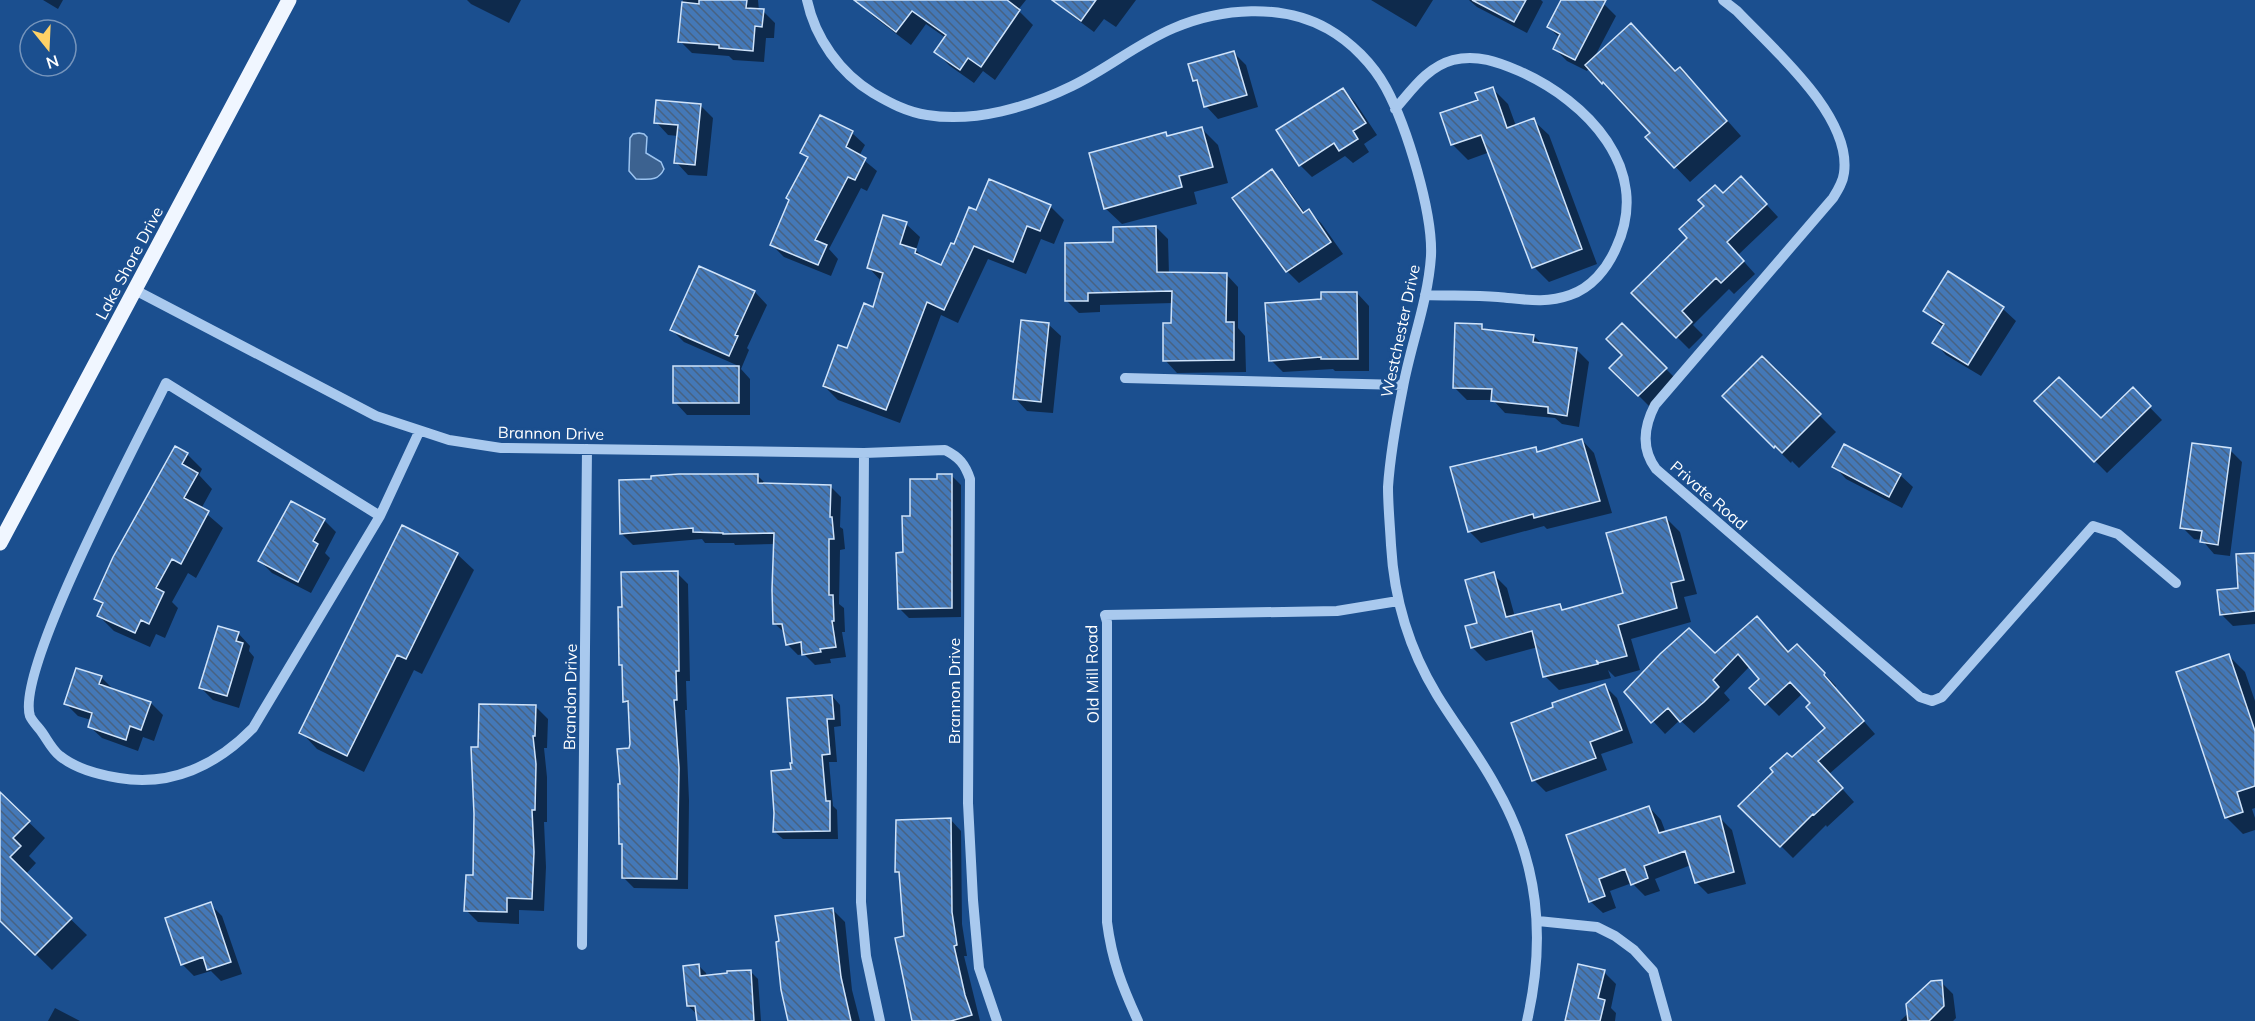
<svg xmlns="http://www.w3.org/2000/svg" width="2255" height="1021" font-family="Mulish,sans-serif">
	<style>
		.water { fill: #3c6290; stroke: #9cc4f0; stroke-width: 1.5 }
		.shadow { fill: #0007 }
		.building { fill: url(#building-back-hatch); stroke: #cfe3fa; stroke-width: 1.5 }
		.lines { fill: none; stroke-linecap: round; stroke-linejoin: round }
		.minor { stroke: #a9c9ee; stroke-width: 10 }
		.major { stroke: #f0f6ff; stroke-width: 15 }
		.labels { text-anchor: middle; stroke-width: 6; stroke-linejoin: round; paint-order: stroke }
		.street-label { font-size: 16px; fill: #fff; stroke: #1b4f8f }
	</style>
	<defs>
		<pattern id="building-back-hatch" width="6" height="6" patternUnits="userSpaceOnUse" patternTransform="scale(1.5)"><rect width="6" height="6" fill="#4478b7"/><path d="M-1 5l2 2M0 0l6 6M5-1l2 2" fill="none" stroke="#486282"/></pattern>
	</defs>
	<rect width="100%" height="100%" fill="#1b4f8f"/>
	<path class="water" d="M639,133L644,134L647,137L646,153L661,162L664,169C658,182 648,179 636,179L629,171L630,138L633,134Z"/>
	<path class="shadow" d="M43,0H63L58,9Z
		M467,0H521L509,23L471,4Z
		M683,0H758L759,11H763L775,23L774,38H766L764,62L733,60L729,56L692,53L680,41Z
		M863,0H1026L1018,10L1033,25L995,80L983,71L974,83L950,66L936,52L946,38L926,24L911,45L874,17L860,3Z
		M1061,0H1136L1116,27L1104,19L1094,32L1071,15L1059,3Z
		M1371,0H1433L1416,27Z
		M1469,0H1541L1543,2L1527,33L1477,7Z
		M1562,0H1596L1604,4L1616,16L1594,58L1631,25L1676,72L1680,69L1695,84L1741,136L1690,182L1647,137L1652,133L1589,68L1587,71L1567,61L1555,49L1560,38L1548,27Z
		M1234,53L1246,65L1258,107L1218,119L1206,106L1200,86L1194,80Z
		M1493,89L1508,104L1516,126L1533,120L1549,135L1597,264L1549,282L1534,267L1490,152L1468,160L1452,144Z
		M1343,90L1355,102L1377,135L1364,144L1369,152L1353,163L1345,156L1312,177L1300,165Z
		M700,105L713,118L707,176L688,175L676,162L678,136L668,135L656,122Z
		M820,117L852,133L865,145L859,156L877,171L867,191L861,188L829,249L838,259L831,276L784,257L771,244L809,159L802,153Z
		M1201,128L1218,145L1228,183L1194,192L1197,204L1122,224L1105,208L1165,134L1169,137Z
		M1271,171L1284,184L1305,213L1309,211L1321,223L1343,254L1299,283L1287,271Z
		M1753,190L1778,217L1738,255L1755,274L1734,294L1729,289L1693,325L1703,335L1689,349L1633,293L1689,238L1723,195Z
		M1050,206L1064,220L1054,244L1041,239L1026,274L988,259L958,323L941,315L900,423L838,400L824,386L874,309L882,282L869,268L906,224L920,237L916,250L924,258L942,267L977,211Z
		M1156,227L1168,239L1169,274H1226L1238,287V328L1245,336L1246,372L1177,373L1165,360L1173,324V303L1100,305V312L1079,313L1067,301L1114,244Z
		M700,268L755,292L767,305L747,348L749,350L741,369L750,379V415H687L675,402V367H741L684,342L672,330Z
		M1948,273L2003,309L2016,321L1981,376L1946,355L1934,342L1943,327L1925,310Z
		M1357,293L1369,306V371H1335L1333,369L1283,372L1271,360L1322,300Z
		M1048,324L1061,336L1053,413L1027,411L1015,398Z
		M1622,325L1678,381L1651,408L1611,368L1624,355Z
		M1481,326L1487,331L1534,336L1542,344L1577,350L1589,362L1579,427L1562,424L1555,418L1505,413L1493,400H1467L1455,388Z
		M1762,358L1836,432L1799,468L1792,461L1791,463L1724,396Z
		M2133,390L2162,420L2107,473L2036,401L2101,420Z
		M1582,440L1594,453L1612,513L1547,529L1544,526L1481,543L1469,531L1536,449L1540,453Z
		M2230,450L2242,462L2230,556L2214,554L2202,540L2194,539L2182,527Z
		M187,454L202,469L199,475L212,489L201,509L223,528L196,578L188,573L172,602L178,608L165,638L156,634L150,647L114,631L99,616L103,606L96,599Z
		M1834,466L1900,475L1913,487L1902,508L1846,479Z
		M757,475L767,485L830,486L841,497L840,527L843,529L845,549L840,550L839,604L844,608L845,632H842L846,657L830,659L831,663L815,665L804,654L798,655L787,644L786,634L775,624V544L735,545L734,543H705L702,539L633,545L622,534Z
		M952,476L961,485V617L909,618L900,609L904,554L912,517L939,480Z
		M1666,518L1680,532L1697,594L1684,597L1691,622L1631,639L1640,670L1615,677L1608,670L1611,678L1559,690L1545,676L1538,647L1486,661L1472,647L1493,574L1507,588L1515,617L1560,606L1565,611L1624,594Z
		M324,520L336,532L325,553L330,558L311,593L272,573L260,561Z
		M457,554L474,570L422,674L414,670L364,772L317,749L301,732Z
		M2255,554V624L2233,626L2221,614L2240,589Z
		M677,573L688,584L690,681H686L687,710H685L689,800L688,889L634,888L623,877L624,847L621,844V786L630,750L629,705L625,701L624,668L620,664L623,608Z
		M1769,630L1789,653L1809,658L1836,686L1835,688L1875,734L1829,774L1854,802L1827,827L1826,825L1793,858L1741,806L1827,729L1812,703L1803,693L1779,716L1751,688L1762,679L1750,666L1724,693L1730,700L1694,733L1680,720L1665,734L1626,692Z
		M238,633L250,646L249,651L254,657L239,708L213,700L200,687Z
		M2229,656L2245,672L2255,701V808L2252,809L2255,818V830L2243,834L2226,817Z
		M101,677L114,690L151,703L163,715L154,741L143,737L138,751L102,738L89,726L91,720L78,716L66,704Z
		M1605,686L1617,698L1633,743L1601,754L1607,770L1546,792L1534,780Z
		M832,696L840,705L841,726L834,727L837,762H829L833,806L837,810L838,839H783L775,832L792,770Z
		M535,706L548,719L547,748H544L547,777V822H544L546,867L544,911L519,910V924L478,922L466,910L475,877L480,748Z
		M5,799L45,838L29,856L36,863L25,875L87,935L52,970L0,919V804Z
		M1649,807L1661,820L1666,833L1719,817L1732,830L1746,884L1708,894L1696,882L1691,865L1655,879L1660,891L1645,896L1632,883L1610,891L1616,908L1603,913L1590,901L1568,836Z
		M951,820L961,831L962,924L967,956H964L980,1021H914L901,876L897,872Z
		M210,904L222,916L242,974L221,981L211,971L194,976L182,964Z
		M833,910L845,922L852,990L860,1021H790Z
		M698,965L706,973L707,977L750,971L758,979L761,1021H698L697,1014L688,1006Z
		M1604,972L1616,984L1611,1008L1616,1013L1615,1021H1566Z
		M1941,982L1953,994L1956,1018L1953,1021H1900Z
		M55,1008L80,1021H48Z"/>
	<path class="building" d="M699,0H747L746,8L764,9L762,27L755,26L753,51L719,48V45L678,42L682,2L699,4Z
		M854,0H1007L1020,10L981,67L968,58L960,70L934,52L946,35L912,11L896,32Z
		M1052,0H1096L1081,21Z
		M1472,0H1526L1514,22Z
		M1561,0H1606L1575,60L1553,49L1560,34L1547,27Z
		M1631,23L1675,71L1680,67L1727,121L1674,168L1645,137L1650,133L1603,82L1602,84L1585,65Z
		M1234,51L1247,95L1204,107L1197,80L1193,81L1188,64Z
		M1493,87L1507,128L1534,118L1582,249L1532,268L1481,135L1451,145L1440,113L1478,100L1475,93Z
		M1343,88L1366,123L1353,131L1358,139L1339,151L1334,143L1299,166L1276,130Z
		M656,100L701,104L695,165L674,163L678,125L654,123Z
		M820,115L853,131L846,147L866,158L855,180L848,177L815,240L827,245L818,265L770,245L789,200L786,198L808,157L800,153Z
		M1202,127L1213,167L1179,176L1182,187L1104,209L1089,153L1166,132L1167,136Z
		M1272,169L1303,213L1309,209L1331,242L1286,272L1232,198Z
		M1741,176L1767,204L1727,242L1744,261L1721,283L1716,278L1682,311L1692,322L1676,338L1631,293L1687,238L1679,229L1704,206L1698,200L1715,185L1723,193Z
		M989,179L1051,205L1040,231L1027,226L1013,262L974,246L944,310L927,302L886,410L823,386L838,345L847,348L864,303L873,307L883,273L867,268L883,215L907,222L900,244L916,249L915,253L941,265L951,243L954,244L969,207L976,210Z
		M1156,226L1157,272L1227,273L1226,322H1234V360L1163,361V323H1171L1172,291L1088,293V301H1065V243L1113,242V227Z
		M699,266L755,291L735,335L738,336L729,356L670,330Z
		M1948,271L2004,307L1968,365L1932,343L1944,324L1923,311Z
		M1321,292H1357L1358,359H1321V357L1269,361L1265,303L1321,299Z
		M1021,320L1049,323L1041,402L1013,399Z
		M1455,323L1482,324V329L1534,335L1533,342L1577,348L1567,416L1548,413V407L1491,401L1492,389L1453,388Z
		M1622,323L1667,368L1638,396L1609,368L1622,355L1606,339Z
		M1762,356L1821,414L1782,453L1775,446L1774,448L1722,396Z
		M673,366H739V403H673Z
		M2059,377L2101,418L2133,387L2151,406L2094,462L2034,401Z
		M1582,439L1600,501L1534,518L1533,514L1468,532L1450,467L1536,447L1537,452Z
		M2192,443L2231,448L2218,545L2200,542L2202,531L2180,528Z
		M1844,444L1901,474L1889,497L1832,467Z
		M175,446L188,453L182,464L198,473L184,498L209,511L181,564L172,559L156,588L164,592L149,624L141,620L135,633L97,616L103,603L94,599L113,557Z
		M679,474H758V483L831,485L830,517H832L834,539H829V595H833L834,621H832L836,647L820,649L821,652L802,655L801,642L786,645L782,624H773L772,590L774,533L723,534V533L693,532V528L620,534L619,480L651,479V476Z
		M937,474H952V608L898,609L896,553L903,552L902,516H910V479H937Z
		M291,501L325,519L313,541L318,544L298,582L258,561Z
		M1666,517L1684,580L1671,583L1677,608L1618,625L1627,656L1599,663L1596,660L1598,664L1543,677L1532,631L1471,648L1465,626L1477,623L1465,580L1494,572L1506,617L1560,604L1562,610L1623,593L1606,533Z
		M402,525L458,553L406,659L397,655L347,756L299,733Z
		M2255,553V611L2220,615L2217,590L2238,588L2236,554Z
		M678,571L679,671H676L677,700H674L679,768L677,879L622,878V844H619L618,784H620L617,749L629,748L630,744L628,701L623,702L622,665H619L618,607H622L621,572Z
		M1757,616L1788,652L1797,644L1825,673L1824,675L1864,721L1818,761L1843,788L1814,815L1813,814L1780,847L1738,806L1773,772L1770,768L1787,753L1792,757L1825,728L1806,707L1810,703L1790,682L1765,705L1749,688L1759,679L1738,654L1713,680L1719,687L1704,702L1680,722L1668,708L1651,723L1624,692L1660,654L1689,628L1715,653Z
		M218,626L239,632L236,641L243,643L227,696L199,688Z
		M2229,654L2255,731V786L2237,792L2243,812L2225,818L2176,672Z
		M76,668L102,676L99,684L151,702L141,730L130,726L126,740L88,727L92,713L64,704Z
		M1605,684L1622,730L1590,742L1596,758L1532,781L1511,723L1553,707L1552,703Z
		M832,695L834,719H827L830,754L822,755L826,801H830V831L773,832L774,813L771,771L791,769L790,763H792L787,698Z
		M479,704L536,705L535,736H533L536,764L535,810H532L534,852L532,899L507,898V912L464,911L466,875H473L474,814L471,747H478Z
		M0,792L30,821L13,838L21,846L10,857L72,918L35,955L0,921Z
		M1649,806L1659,833L1720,816L1734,872L1695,883L1685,851L1644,866L1648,878L1631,885L1625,869L1599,879L1605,896L1589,902L1566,835Z
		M951,818L952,912L957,945L954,946L965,995L972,1015L951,1021H912L895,938L904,936L899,872H895L896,820Z
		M211,902L231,962L207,970L203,957L181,965L165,918Z
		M833,908L841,977L851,1021H788L781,990L776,942L779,941L775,916Z
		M699,964L700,976L727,973V971L751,970L754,1021H697L695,1006H687L683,966Z
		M1578,964L1605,970L1598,998L1605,1000L1600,1021H1565Z
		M1942,980L1944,1006L1929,1021H1908L1906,1004L1931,981Z"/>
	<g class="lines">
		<path class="minor" d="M807,0C815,38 840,73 873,93C890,103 907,112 927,115C975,123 1029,107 1072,86C1107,69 1138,43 1174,28C1221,8 1282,3 1328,29C1351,42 1373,64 1386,88C1407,127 1433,213 1431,256C1428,301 1411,344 1403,387C1397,417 1390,457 1388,487C1388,506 1390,526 1391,545C1394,599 1409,649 1437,695C1456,726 1479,755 1496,787C1539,862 1546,938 1527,1021
			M1723,0L1737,11C1773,49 1852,116 1844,173C1843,182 1838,190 1833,198L1655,405C1644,426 1641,449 1656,469L1920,697L1932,701L1942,697L2093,526L2118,534L2176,583
			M1395,109C1412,90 1427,67 1453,60C1477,54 1498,62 1519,71C1587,101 1653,169 1616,248C1607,269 1591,288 1570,295C1545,304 1523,299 1498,297C1474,295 1449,296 1425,295
			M135,290L376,416L449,440L501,448L864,453L945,450C959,457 965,464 970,479L968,803L973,900L979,968L997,1021
			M1125,378L1403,385
			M166,383L380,516L253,728C217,765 171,787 119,778C100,775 76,769 60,756C52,750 47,739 41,731C38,727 32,721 30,716C15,669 140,437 166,383Z
			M864,453L861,902L866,956L880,1021
			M380,516L419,432
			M1538,921L1597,927L1615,936L1634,950L1653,971L1667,1021
			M582,945L587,449
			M1138,1021C1122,986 1112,961 1107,922V622L1105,615L1337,611L1398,601"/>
		<path class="major" d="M0,543L289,0"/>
	</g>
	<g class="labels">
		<g class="street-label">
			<text transform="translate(129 263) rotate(-62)" y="6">Lake Shore Drive</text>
			<text transform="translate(1400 331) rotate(-78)" y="6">Westchester Drive</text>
			<text transform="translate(551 433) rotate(1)" y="6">Brannon Drive</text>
			<text transform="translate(1709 495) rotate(41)" y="6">Private Road</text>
			<text transform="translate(1092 674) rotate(-91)" y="6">Old Mill Road</text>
			<text transform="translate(954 691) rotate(-90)" y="6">Brannon Drive</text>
			<text transform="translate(570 697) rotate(-89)" y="6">Brandon Drive</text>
		</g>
	</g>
	<g transform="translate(48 48) rotate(162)"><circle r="28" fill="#1b4f8f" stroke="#7695bc" stroke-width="1.5"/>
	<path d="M0-4.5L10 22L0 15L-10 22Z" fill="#ffd166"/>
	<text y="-9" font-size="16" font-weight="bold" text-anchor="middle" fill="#ffffff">N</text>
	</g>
</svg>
